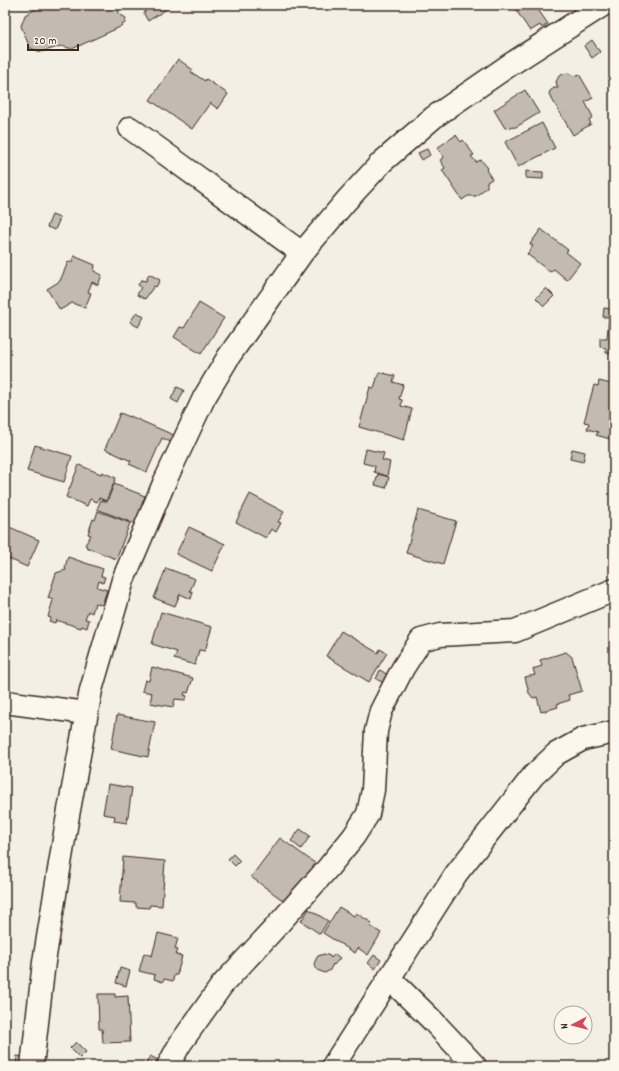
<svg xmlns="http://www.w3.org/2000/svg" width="619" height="1071" font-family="Dekko,sans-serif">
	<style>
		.building { fill: #c3bbb0; stroke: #3b2a1e }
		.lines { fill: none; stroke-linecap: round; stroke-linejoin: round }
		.minor-casing { stroke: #3b2a1e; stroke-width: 25 }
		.minor { stroke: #fbf7ec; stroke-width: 22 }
	</style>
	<rect width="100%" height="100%" fill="#f3efe4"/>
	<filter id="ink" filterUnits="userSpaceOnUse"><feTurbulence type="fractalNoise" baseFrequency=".025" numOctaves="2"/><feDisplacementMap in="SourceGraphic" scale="8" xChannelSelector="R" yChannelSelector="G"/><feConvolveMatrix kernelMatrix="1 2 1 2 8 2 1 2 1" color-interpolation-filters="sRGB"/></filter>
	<g filter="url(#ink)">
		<path class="building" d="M41,5H116L119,12V14L126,18L125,23L118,28L72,49L61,46L41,52L30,48L21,26L25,15L40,7Z
			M148,5H173L148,21L144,14Z
			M517,5H535L548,24L542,28L540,25L530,31L514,7Z
			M592,40L600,52L592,58L584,46Z
			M178,59L193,70L191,72L205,81L206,79L228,94L218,109L210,103L192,129L150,100Z
			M5,61L11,71L5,75Z
			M568,73L574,76L579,74L593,98L585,102L593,117L589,120L591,124L573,135L549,94L550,91L554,88H558L556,82L559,76L563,74Z
			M525,90L539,113L516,127L505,128L494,110Z
			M542,123L555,148L518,167L505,142Z
			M456,135L461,142L463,140L474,155L471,156L476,162L481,160L488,168L486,170L492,179L487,182V187L476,196H468L462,200L442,170L445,168L440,160L444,157L437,148Z
			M427,149L430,155L422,160L418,153Z
			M526,171L543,172V179L526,178Z
			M52,215L60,218L55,230L47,227Z
			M541,229L568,250L566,252L580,263L567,280L554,269L550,272L527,254L533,246L530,244Z
			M74,256L95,265L94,271L102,275L98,285L92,282L88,292L91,293L85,308L72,303L60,310L47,289L60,281L68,262H72Z
			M149,274L160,280L156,287L154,286L145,299L137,295L141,287L138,285L141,280L146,281Z
			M546,288L554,296L544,306L536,298Z
			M199,303L224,318L201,354L174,337L180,327L184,328Z
			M611,303H614V354L606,353V348L600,347V338H607L609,317H603L604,308L611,309Z
			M137,312L144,317L138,327L130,322Z
			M379,372L395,376L393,382L403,385L399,399L402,400L401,406L412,409L404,440L359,427L370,387L374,388Z
			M612,379H614V434H612L610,439L596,435L598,432L587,429L589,423L584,422L594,385L598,386L599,381L611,384Z
			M177,387L184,390L178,403L171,399Z
			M120,413L130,417V416L178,437L175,444L162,438L147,472L129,464L131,461L105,449Z
			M35,445L72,456L64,482L27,471Z
			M366,449L384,453L382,460L390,462L387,476L374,472L375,466L363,463Z
			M572,449L585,452L583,462L570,459Z
			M79,465L101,474L102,472L116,478L106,501L99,498L97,502L90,499L87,506L66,497Z
			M378,474L389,477L386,488L375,485Z
			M114,484L145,496L135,524L97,509L101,500L107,502Z
			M250,494L284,512L278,522L281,523L276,532L271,529L266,538L236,522Z
			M418,510L456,521L443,564L406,553Z
			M98,511L130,523L116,559L86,547L87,546L85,545L91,535L88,534L93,519L95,520Z
			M5,525L39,540L27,567L5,557Z
			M189,527L225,544L212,571L176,554Z
			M68,557L103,569L101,576L105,577L103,583L99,581L97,587L107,590L102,605L95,603L92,613L88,611L85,619L89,620L87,628L82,626L81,628L56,620L55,623L49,621L51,618L48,617L53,600L48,598L56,573L66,570L65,567Z
			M166,568L195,579L190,591L193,592L191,599L180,594L175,606L154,598Z
			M161,612L212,627L205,651L199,650L195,665L174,659L177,652L152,644Z
			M341,631L378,653L380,649L387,653L369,682L326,656Z
			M566,652L572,657L582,691L568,695L570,700L557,704L558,707L541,712L537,697L533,698L529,693L525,677L535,675L533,669L542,666L540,660Z
			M152,667L193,678L188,693L185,692L184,695L187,696L185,700L175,699L173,707L150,703L152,693L142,691L145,680L149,681Z
			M380,670L388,675L384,683L376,679Z
			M117,715L155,722L148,757L111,749Z
			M108,784L132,788L127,823L114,821L115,816L103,814Z
			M300,829L310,836L301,849L291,841Z
			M280,838L316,864L293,896L289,894L284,901L251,877Z
			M233,854L240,861L235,866L228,859Z
			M123,857L165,861L162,906L150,905L149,908L136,907V903L120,902Z
			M339,907L354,916L356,913L372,923L370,926L381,933L368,955L358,948L355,953L323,933Z
			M309,909L328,921L320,934L301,921Z
			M158,933L178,938L175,949L178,950L176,955L182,956L177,975H174L173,981L164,979L163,982L154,979L155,975L139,971L144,953L152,956Z
			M324,954L330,956L331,958L335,954L340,958L334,965L333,964L330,970L325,973L317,970L314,964L316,959L318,956Z
			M374,955L381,960L375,969L368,963Z
			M120,968L130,971L126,986L116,983Z
			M98,994H115V997L128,996L130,1042L103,1043L102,1029H99Z
			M76,1042L86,1052L80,1058L70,1048Z
			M17,1056L30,1058L25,1066L16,1065Z
			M150,1056L162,1062L160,1066H153L146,1063Z"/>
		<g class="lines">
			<g class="minor-casing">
				<path id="minor" d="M130,128L302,253
					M5,702L86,713
					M389,978L432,1020L475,1066
					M32,1066L44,962L67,821L91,690L123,580L165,481L204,398L229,356L302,253L346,201L382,162L434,117L508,66L603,5
					M168,1066L180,1044L222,985L274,929L328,868L354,836L368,814L373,790L376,731L381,711L403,668L421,640L440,635L515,631L614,590
					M333,1066L456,874L533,776L556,754L583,739L614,732"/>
			</g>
			<use href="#minor" class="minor"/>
		</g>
	</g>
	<rect width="619" height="1071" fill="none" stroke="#fbf7ec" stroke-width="20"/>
	<rect x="10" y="10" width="599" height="1051" fill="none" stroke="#3b2a1e" stroke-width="1.5" filter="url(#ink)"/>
	<g transform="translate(573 1025) rotate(263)"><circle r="19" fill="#fbf7ec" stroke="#aea59a"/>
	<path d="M0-3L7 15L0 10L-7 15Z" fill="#d1495b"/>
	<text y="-6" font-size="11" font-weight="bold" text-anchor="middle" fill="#3b2a1e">N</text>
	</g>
	<path d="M28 44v6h50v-6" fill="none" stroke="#3b2a1e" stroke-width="2"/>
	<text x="34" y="44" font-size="12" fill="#3b2a1e" stroke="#fbf7ec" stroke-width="3" paint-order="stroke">20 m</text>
</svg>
